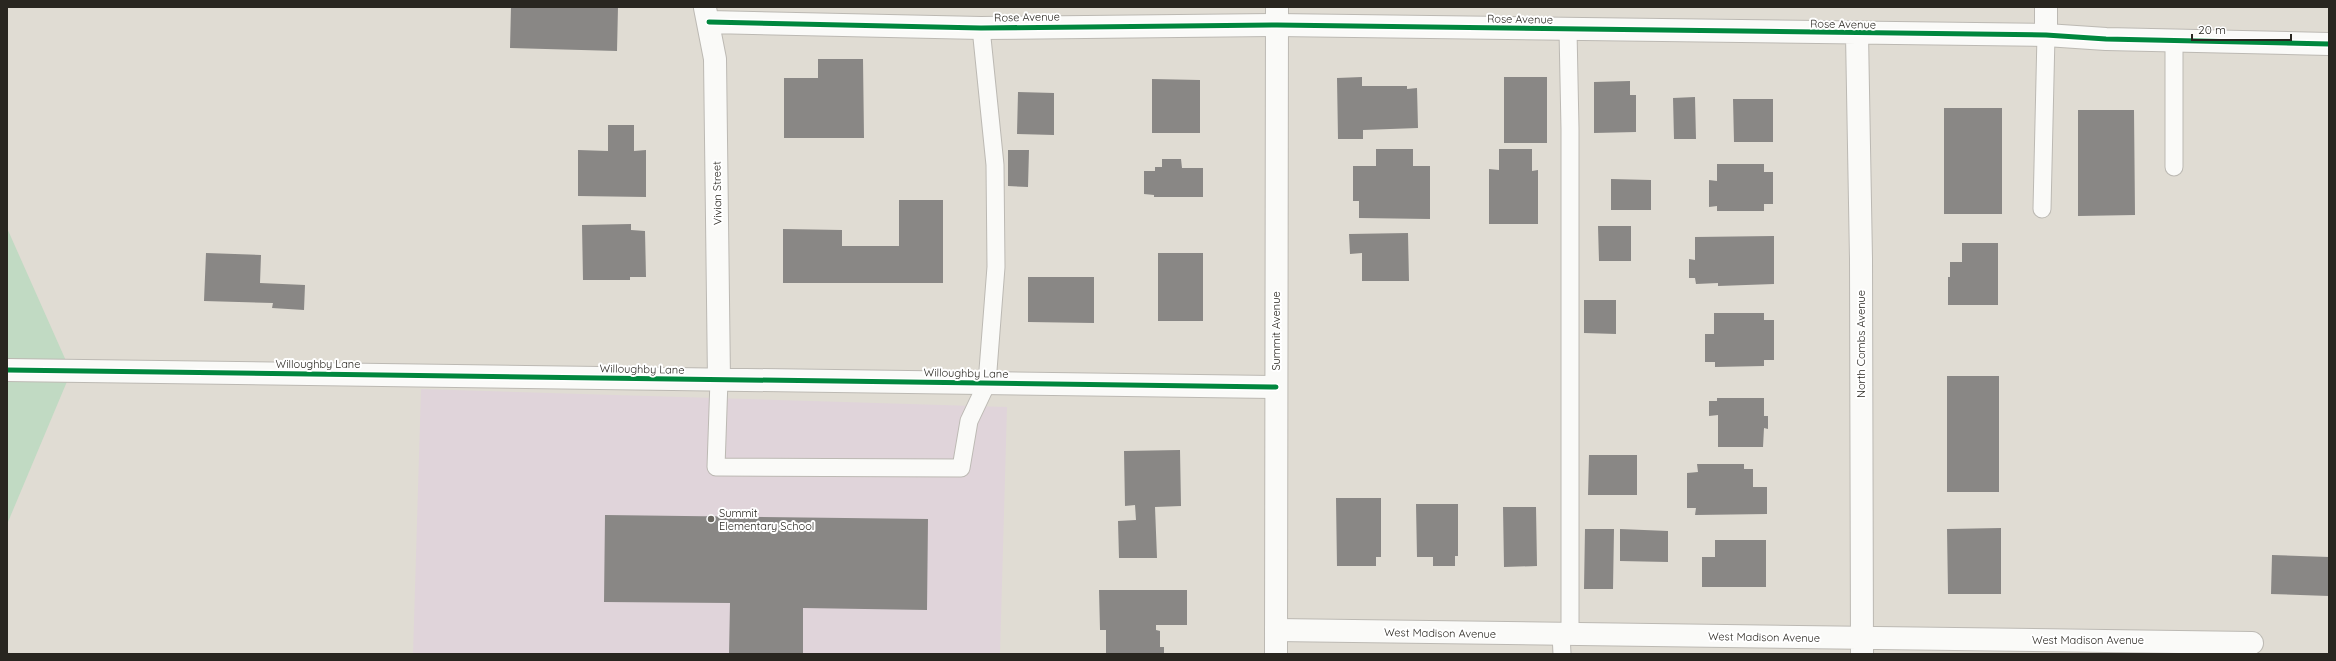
<svg xmlns="http://www.w3.org/2000/svg" width="2336" height="661" font-family="Quicksand,sans-serif">
	<style>
		.education { fill: #e0d4da }
		.green { fill: #c1dac3 }
		.building { fill: #898785 }
		.lines { fill: none; stroke-linecap: round; stroke-linejoin: round }
		.lane-casing { stroke: #bcb9b3; stroke-width: 19 }
		.street-casing { stroke: #bcb9b3; stroke-width: 24 }
		.secondary-casing { stroke: #bcb9b3; stroke-width: 24 }
		.lane { stroke: #fafaf8; stroke-width: 17 }
		.street { stroke: #fafaf8; stroke-width: 22 }
		.secondary { stroke: #fafaf8; stroke-width: 22 }
		.cycleway-casing { stroke: #fff; stroke-width: 8 }
		.cycleway { stroke: #00873e; stroke-width: 5 }
		.poi-dot { fill: #69665f; stroke: #fff; stroke-width: 1.5 }
		.labels { text-anchor: middle; stroke-width: 4; stroke-linejoin: round; paint-order: stroke }
		.street-label { font-size: 11px; fill: #292620; stroke: #fff }
		.poi-label { font-size: 11px; fill: #292620; stroke: #fff; text-anchor: start }
	</style>
	<rect width="100%" height="100%" fill="#e0dcd3"/>
	<path class="education" d="M421,389L1007,407L1000,654H413Z"/>
	<path class="green" d="M7,228L71,372L8,522L7,535Z"/>
	<path class="building" d="M511,7H618L617,51L510,48Z
		M818,59H863L864,138H784V78H818Z
		M1362,77V86H1407V89L1417,88L1418,128L1363,130V139H1338L1337,78Z
		M1504,77H1547V143H1504Z
		M1152,79L1200,80V133H1152Z
		M1630,81V95H1636V132L1594,133V82Z
		M1018,92L1054,93V135L1017,134Z
		M1695,97L1696,139H1674L1673,98Z
		M1733,99H1773V142H1734Z
		M1944,108H2002V214H1944Z
		M2078,110H2134L2135,215L2078,216Z
		M608,125H634V151L646,150V197L578,196V150L608,151Z
		M1376,149H1413V166H1430V219L1359,218V201H1353V166H1376Z
		M1499,149H1532V171L1538,170V224H1489V169L1499,170Z
		M1008,150H1029L1028,187L1008,186Z
		M1162,159H1181L1182,168H1203V197H1154V195L1144,194V171H1155V167H1162Z
		M1717,164H1764V172H1773V204H1764V211H1717V206L1709,207V180L1717,181Z
		M1611,179L1651,180V210H1611Z
		M899,200H943V283H783V229L842,230V246H899Z
		M631,224V230L645,231L646,277H630V280H583L582,225Z
		M1598,226H1631V261H1599Z
		M1408,233L1409,281H1362V253L1350,254L1349,234Z
		M1774,236V284L1718,286V283L1696,284L1695,278H1689V259L1695,260V237Z
		M1962,243H1998V305H1948V277H1950V262H1962Z
		M206,253L261,255L260,283L305,285L304,310L272,308L273,303L204,301Z
		M1158,253H1203V321H1158Z
		M1028,277H1094V323L1028,322Z
		M1584,300H1616V334L1584,333Z
		M1714,313H1764V320H1774V360H1764V366L1715,367V362H1705V334H1714Z
		M1947,376H1999V492H1947Z
		M1717,398H1764V416H1768V429L1764,428L1763,447H1718V415L1709,416V401H1717Z
		M1180,450L1181,506L1155,507L1157,558H1119L1118,521L1136,520L1135,505L1125,506L1124,451Z
		M1589,455H1637V495H1588Z
		M1697,464H1744V469H1753V487H1767V514L1695,515L1696,508H1687V473L1698,472Z
		M1336,498H1381V557H1376V566H1337Z
		M1416,504H1458V556H1455V566H1433V557H1417Z
		M1503,507H1536L1537,566L1504,567Z
		M605,515L928,519L927,610L803,608V654H729L730,603L604,602Z
		M2001,528V594H1948L1947,529Z
		M1585,529H1614L1613,589H1584Z
		M1620,529L1668,531V562L1620,561Z
		M1715,540H1766V587H1702V557H1715Z
		M2272,555L2329,557V596L2271,594Z
		M1099,590H1187V625H1156V630L1160,631V647H1164V654H1106V630H1100Z"/>
	<g class="lines">
		<g class="lane-casing">
			<path id="lane" d="M1568,30L1570,129V635
				M2174,40V167
				M2042,209L2046,35
				M719,380L716,467L961,468L969,421L987,383L996,267L995,165L981,28
				M1561,634L1562,654"/>
		</g>
		<g class="street-casing">
			<path id="street" d="M2046,7V35
				M705,8L715,59L719,380
				M709,22L981,28L1277,25L2046,35L2106,39L2329,44
				M1857,34L1861,259L1862,653
				M7,370L1276,387
				M1276,630L2252,643"/>
		</g>
		<g class="secondary-casing">
			<path id="secondary" d="M1276,654L1277,7"/>
		</g>
		<use href="#lane" class="lane"/>
		<use href="#street" class="street"/>
		<use href="#secondary" class="secondary"/>
		<g class="cycleway-casing">
			<path id="cycleway" d="M709,22L981,28L1277,25L2046,35L2106,39L2329,44
				M7,370L1276,387"/>
		</g>
		<use href="#cycleway" class="cycleway"/>
	</g>
	<circle class="poi-dot" cx="711" cy="519" r="4"/>
	<g class="labels">
		<g class="street-label">
			<text transform="translate(1027 17) rotate(-1)" y="4">Rose Avenue</text>
			<text transform="translate(1520 19) rotate(1)" y="4">Rose Avenue</text>
			<text transform="translate(1843 24) rotate(1)" y="4">Rose Avenue</text>
			<text transform="translate(717 193) rotate(-91)" y="4">Vivian Street</text>
			<text transform="translate(1276 331) rotate(-90)" y="4">Summit Avenue</text>
			<text transform="translate(1861 344) rotate(-90)" y="4">North Combs Avenue</text>
			<text x="318" y="368">Willoughby Lane</text>
			<text transform="translate(642 369) rotate(1)" y="4">Willoughby Lane</text>
			<text transform="translate(966 373) rotate(1)" y="4">Willoughby Lane</text>
			<text transform="translate(1440 633) rotate(1)" y="4">West Madison Avenue</text>
			<text transform="translate(1764 637) rotate(1)" y="4">West Madison Avenue</text>
			<text x="2088" y="644">West Madison Avenue</text>
		</g>
		<g class="poi-label">
			<text x="719" y="517">Summit<tspan x="719" dy="13">Elementary School</tspan></text>
		</g>
	</g>
	<rect width="2336" height="661" fill="none" stroke="#292620" stroke-width="16"/>
	<path d="M2192 34v6h99v-6" fill="none" stroke="#292620" stroke-width="2"/>
	<text x="2198" y="34" font-size="12" fill="#292620" stroke="#ffffff" stroke-width="3" paint-order="stroke">20 m</text>
</svg>
